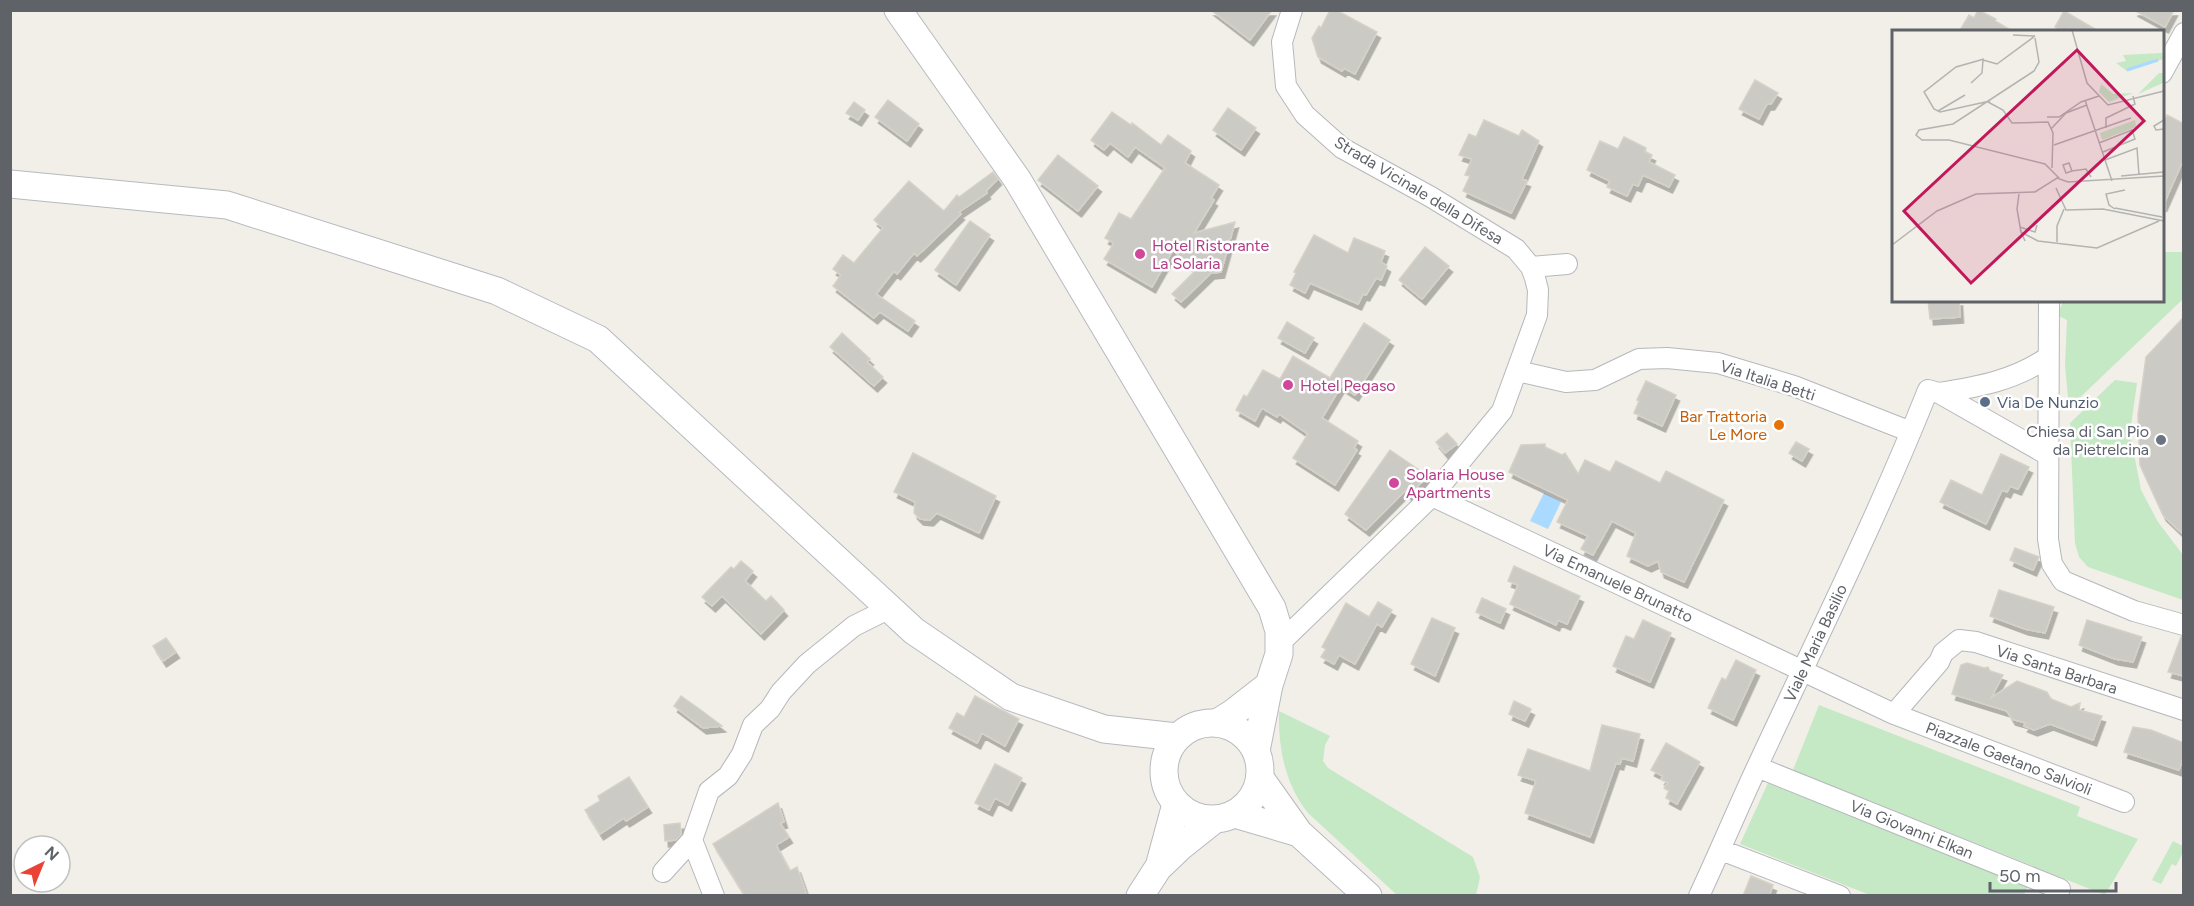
<svg xmlns="http://www.w3.org/2000/svg" width="2194" height="906" font-family="Figtree,sans-serif">
	<style>
		.green { fill: #c5e8c5 }
		.water { fill: #aadaff }
		.building { fill: #cccac5; stroke: #d6d1c6; stroke-width: 1.5; filter: url(#shadow) }
		.lines { fill: none; stroke-linecap: round; stroke-linejoin: round }
		.street-casing { stroke: #b5b8bc; stroke-width: 22 }
		.secondary-casing { stroke: #b6babf; stroke-width: 29 }
		.street { stroke: #fff; stroke-width: 20 }
		.secondary { stroke: #fff; stroke-width: 27 }
		.hotel-dot { fill: #d1479c; stroke: #fff; stroke-width: 2 }
		.service-dot { fill: #5c6f8a; stroke: #fff; stroke-width: 2 }
		.food-dot { fill: #e8710a; stroke: #fff; stroke-width: 2 }
		.worship-dot { fill: #6b7280; stroke: #fff; stroke-width: 2 }
		.labels { text-anchor: middle; stroke-width: 5; stroke-linejoin: round; paint-order: stroke }
		.street-label { font-size: 16px; fill: #5f6368; stroke: #fff }
		.hotel-label { font-size: 16px; fill: #b23c85; stroke: #fff; text-anchor: start }
		.service-label { font-size: 16px; fill: #4e5e75; stroke: #fff; text-anchor: start }
		.food-label { font-size: 16px; fill: #c56008; stroke: #fff; text-anchor: end }
		.worship-label { font-size: 16px; fill: #5b616d; stroke: #fff; text-anchor: end }
		.inset-river { fill: none; stroke: #aadaff; stroke-width: 3 }
		.inset-road { fill: none; stroke: #b3b3b1; stroke-width: 1.5 }
		.view { fill: #c2185b; fill-opacity: 0.15; stroke: #c2185b; stroke-width: 3 }
		.inset-edge { fill: none; stroke: #5f6368; stroke-width: 3 }
	</style>
	<defs>
		<filter id="shadow"><feDropShadow dx="3.5" dy="6" stdDeviation="0" flood-color="#0004"/></filter>
	</defs>
	<rect width="100%" height="100%" fill="#f1efe8"/>
	<path class="green" d="M2163,252H2183V299L2069,408L2065,365L2067,320L2057,315L2064,300H2162Z
		M2115,380L2137,383L2130,433L2141,490L2158,522L2183,555V600L2088,567L2079,557L2075,543L2070,423Z
		M1819,705L2080,807L2077,816L2138,839L2105,895L1793,770Z
		M1279,711L1330,736L1325,745L1323,761L1328,768L1473,857L1480,877L1476,895H1397L1308,813C1285,784 1278,748 1279,711Z
		M1768,783L2028,885L2024,895H1870L1740,844Z
		M2173,841L2183,846V852L2176,866L2172,864L2161,884L2152,880Z"/>
	<path class="water" d="M1544,493L1561,502L1548,529L1530,521Z"/>
	<path class="building" d="M1211,10H1272L1250,40Z
		M1330,10H1336L1377,32L1355,74L1344,68L1342,71L1318,57L1312,38L1319,26L1321,28Z
		M1978,10L1996,19L1995,21L2014,32H1959L1969,15L1974,18Z
		M2134,10H2174L2165,27Z
		M2064,11L2100,32H2063L2055,27Z
		M1755,80L1778,93L1771,104H1767L1759,119L1739,109Z
		M888,100L919,124L907,141L875,117Z
		M854,102L865,110L858,120L846,113Z
		M1228,108L1256,128L1241,150L1213,130Z
		M1112,112L1131,125L1132,123L1161,145L1168,135L1191,151L1185,163L1219,185L1211,198L1214,200L1194,233L1235,222L1221,272L1211,273L1181,302L1172,294L1195,271L1173,250L1152,287L1104,259L1114,243L1105,238L1119,213L1131,219L1165,168L1135,147L1128,157L1110,143L1104,150L1091,140Z
		M2167,115L2184,124V158L2163,206V124Z
		M1484,120L1519,136L1522,130L1539,141L1522,179L1527,181L1511,213L1463,191L1470,176L1465,175L1472,159L1459,155L1469,134L1476,137Z
		M1624,137L1646,148L1645,152L1652,155L1649,162L1675,175L1669,187L1643,175L1638,186L1633,184L1627,196L1607,187L1610,181L1587,170L1600,141L1618,149Z
		M1058,155L1098,186L1078,211L1038,180Z
		M993,172L998,179L986,191L987,193L959,212L961,214L917,256L914,253L897,274L894,271L876,294L915,321L908,331L880,312L874,318L833,286L841,275L833,269L843,255L854,263L883,228L874,220L909,181L944,211L957,195L959,197Z
		M970,221L990,235L956,285L935,270Z
		M1314,235L1348,253L1354,238L1385,251L1381,262L1387,266L1381,280L1376,278L1366,295L1363,294L1358,304L1310,283L1305,293L1290,285L1296,273L1294,272Z
		M1425,247L1449,266L1422,299L1399,280Z
		M1928,300H1959L1960,317L1930,319Z
		M2184,317V535L2163,515L2140,465L2138,415L2146,357Z
		M1287,322L1314,338L1305,353L1278,338Z
		M1364,323L1390,340L1355,395L1341,386L1322,418L1358,441L1354,448L1357,450L1335,485L1293,458L1308,434L1279,414L1277,417L1262,408L1255,421L1236,410L1244,395L1247,397L1263,370L1280,379L1293,356L1330,378Z
		M842,333L870,359L867,362L883,377L874,386L830,347Z
		M1646,381L1676,395L1662,426L1634,413L1639,401L1637,400Z
		M1447,433L1457,444L1445,453L1436,442Z
		M1796,442L1809,449L1802,461L1789,453Z
		M1545,444V447L1562,455L1565,453L1578,474L1585,460L1610,472L1616,461L1660,483L1666,471L1724,500L1684,582L1661,572L1658,561L1648,566L1627,556L1636,533L1612,521L1593,555L1581,549L1588,536L1557,522L1568,500L1509,472L1521,445Z
		M1390,450L1428,476L1409,495L1405,491L1366,530L1345,514Z
		M913,453L996,496L979,533L937,513L930,520L920,519L914,513L915,502L894,492Z
		M2001,454L2029,467L2018,489L2010,486L2007,492L2002,490L1986,524L1940,502L1951,480L1982,495Z
		M2015,548L2039,557L2033,570L2010,560Z
		M741,561L753,571L745,581L766,601L771,596L784,610L761,634L722,596L712,606L702,597L731,567L734,569Z
		M1514,566L1580,596L1567,624L1558,620L1556,625L1510,604L1518,585L1508,581Z
		M1999,590L2054,607L2045,633L2025,629L1990,616Z
		M1482,598L1506,609L1500,623L1476,612Z
		M1378,602L1392,610L1382,627L1377,624L1355,664L1339,655L1334,664L1321,657L1326,649L1322,647L1346,603L1369,617Z
		M1432,618L1455,628L1435,676L1411,664Z
		M1643,620L1671,633L1650,682L1613,666L1626,636L1634,639Z
		M2087,620L2142,637L2133,662L2115,659L2079,645Z
		M2181,637H2184V676L2168,672Z
		M166,638L176,652L163,661L153,646Z
		M1736,660L1756,670L1733,720L1708,708L1722,678L1726,680Z
		M1967,663L1984,668L1988,667L1990,671L2003,675L1991,698L2017,681L2047,692L2051,699L2071,707L2080,703L2079,710L2102,716L2093,740L2050,724L2034,730L2024,726L2026,723L2012,719L2007,711L1952,694L1961,665Z
		M681,696L698,708L722,726L703,728L674,706Z
		M975,696L1019,719L1005,746L982,733L977,743L949,728L957,713L964,717Z
		M1514,701L1531,709L1525,721L1509,714Z
		M1602,725L1640,734L1633,761L1622,758L1620,764L1616,763L1590,837L1525,813L1536,781L1518,775L1528,749L1590,771Z
		M2133,727L2151,730L2184,743V755L2179,770L2124,752Z
		M1666,743L1700,762L1677,804L1666,798L1669,791L1664,788L1668,783L1661,779L1663,776L1651,770Z
		M995,764L1022,778L1008,805L995,798L989,810L975,803Z
		M629,777L648,807L626,821L624,818L600,834L585,810L600,801L598,796Z
		M778,803L784,822L780,823L789,837L776,845L790,871L797,867L807,896H745L713,844Z
		M680,823L681,835L676,840L665,841L664,825Z
		M1751,876L1773,885L1769,896H1743Z"/>
	<g class="lines">
		<g class="street-casing">
			<path id="street" d="M2162,73L2184,33
				M1531,267L1567,264
				M2049,300L2048,539L2052,564L2063,581L2134,611L2184,625
				M1517,371L1566,382L1595,380L1639,359L1667,358L1718,363L1794,386L1911,432
				M1939,393C1978,387 2016,380 2048,357
				M1432,496L1894,714L2124,802
				M1280,643L1432,496L1502,411L1537,315L1538,290L1535,278L1531,267L1516,249L1431,197L1342,148L1305,115L1286,86L1282,42L1292,10
				M1894,714L1939,662L1943,653L1959,640L1976,642L2184,710
				M1757,767L2060,889L2056,896
				M692,840L714,896
				M1721,850L1840,896
				M663,872L692,840L709,791L728,776L742,754L753,725L770,709L781,692L807,664L854,626L890,608
				M1699,896C1719,853 1737,810 1757,767C1815,642 1877,518 1928,390L1939,393L2048,455"/>
		</g>
		<g class="secondary-casing">
			<path id="secondary" d="M898,10L1017,179L1272,608L1279,631V654L1269,685L1256,751
				M10,184L227,205L497,291L598,339L914,631L1011,697L1104,729L1177,737
				M1164 771a48 48 0 1 1 96 0a48 48 0 1 1-96 0Z
				M1217,723L1233,713L1269,685
				M1260,778L1299,833L1368,896
				M1235,814L1299,833
				M1159,867L1176,804
				M1140,896L1158,868L1180,847L1214,820"/>
		</g>
		<use href="#street" class="street"/>
		<use href="#secondary" class="secondary"/>
	</g>
	<g class="hotel-dot">
		<circle cx="1140" cy="254" r="6"/>
		<circle cx="1288" cy="385" r="6"/>
		<circle cx="1394" cy="483" r="6"/>
	</g>
	<circle class="service-dot" cx="1985" cy="402" r="6"/>
	<circle class="food-dot" cx="1779" cy="425" r="6"/>
	<circle class="worship-dot" cx="2161" cy="440" r="6"/>
	<g class="labels">
		<g class="street-label">
			<text transform="translate(1419 190) rotate(31)" y="6">Strada Vicinale della Difesa</text>
			<text transform="translate(1768 380) rotate(18)" y="6">Via Italia Betti</text>
			<text transform="translate(1618 583) rotate(25)" y="6">Via Emanuele Brunatto</text>
			<text transform="translate(1815 643) rotate(-65)" y="6">Viale Maria Basilio</text>
			<text transform="translate(2057 669) rotate(18)" y="6">Via Santa Barbara</text>
			<text transform="translate(2009 758) rotate(21)" y="6">Piazzale Gaetano Salvioli</text>
			<text transform="translate(1912 829) rotate(22)" y="6">Via Giovanni Elkan</text>
		</g>
		<g class="hotel-label">
			<text x="1152" y="251">Hotel Ristorante<tspan x="1152" dy="18">La Solaria</tspan></text>
			<text x="1300" y="391">Hotel Pegaso</text>
			<text x="1406" y="480">Solaria House<tspan x="1406" dy="18">Apartments</tspan></text>
		</g>
		<g class="service-label">
			<text x="1997" y="408">Via De Nunzio</text>
		</g>
		<g class="food-label">
			<text x="1767" y="422">Bar Trattoria<tspan x="1767" dy="18">Le More</tspan></text>
		</g>
		<g class="worship-label">
			<text x="2149" y="437">Chiesa di San Pio<tspan x="2149" dy="18">da Pietrelcina</tspan></text>
		</g>
	</g>
	<g transform="translate(1892 30)">
		<rect width="272" height="272" fill="#f1efe8"/>
		<path d="M270,23L271,29L235,41L224,33L234,31L231,25ZM267,43H271V53L246,64ZM209,54L221,64L241,63L217,72L207,62ZM243,90L244,97L210,110L208,103Z" fill="#c5e8c5"/>
		<path class="inset-river" d="M235,40L266,30"/>
		<path class="inset-road" d="M180,0L195,53L216,75L272,61M121,5L143,6M143,8L147,32L142,41L61,94L27,100L24,105L30,110H57L153,134L167,148M92,29L64,37L32,62L42,79L48,82L98,71M79,53L90,43L91,30L105,34L143,6M193,70L220,151M96,72L111,80L120,93L156,92L161,103L160,138M46,81L73,65M155,87H167L189,72L207,66M272,90L262,96L264,100L272,99M214,98V88L243,74L241,66M159,99L174,83L195,75M207,113L240,100L243,109L211,122M162,115L239,88M213,130L245,118L247,145M180,141L174,143L171,135L177,133L180,141L194,139L199,147M229,146L272,142M164,158L174,180L211,179L272,191M127,164L125,179L129,202M223,178L270,187M223,179L217,175L214,164L233,160M128,197L143,202L145,195M133,211L129,202L146,211L205,218L267,191M165,212V196L172,179M0,215L45,181L84,164L143,162L165,148L176,152L272,146"/>
		<path class="view" d="M185,20L252,91L79,253L12,181Z"/>
		<rect width="272" height="272" class="inset-edge"/>
	</g>
	<rect width="2194" height="906" fill="none" stroke="#5f6368" stroke-width="24"/>
	<g transform="translate(42 864) rotate(43)"><circle r="28" fill="#ffffff" stroke="#bfc1c3" stroke-width="1.5"/>
	<path d="M0-4.5L10 22L0 15L-10 22Z" fill="#ea4335"/>
	<text y="-9" font-size="16" font-weight="bold" text-anchor="middle" fill="#5f6368">N</text>
	</g>
	<path d="M1990 882v9h126v-9" fill="none" stroke="#5f6368" stroke-width="3"/>
	<text x="1999" y="882" font-size="18" fill="#5f6368" stroke="#ffffff" stroke-width="4.5" paint-order="stroke">50 m</text>
</svg>
